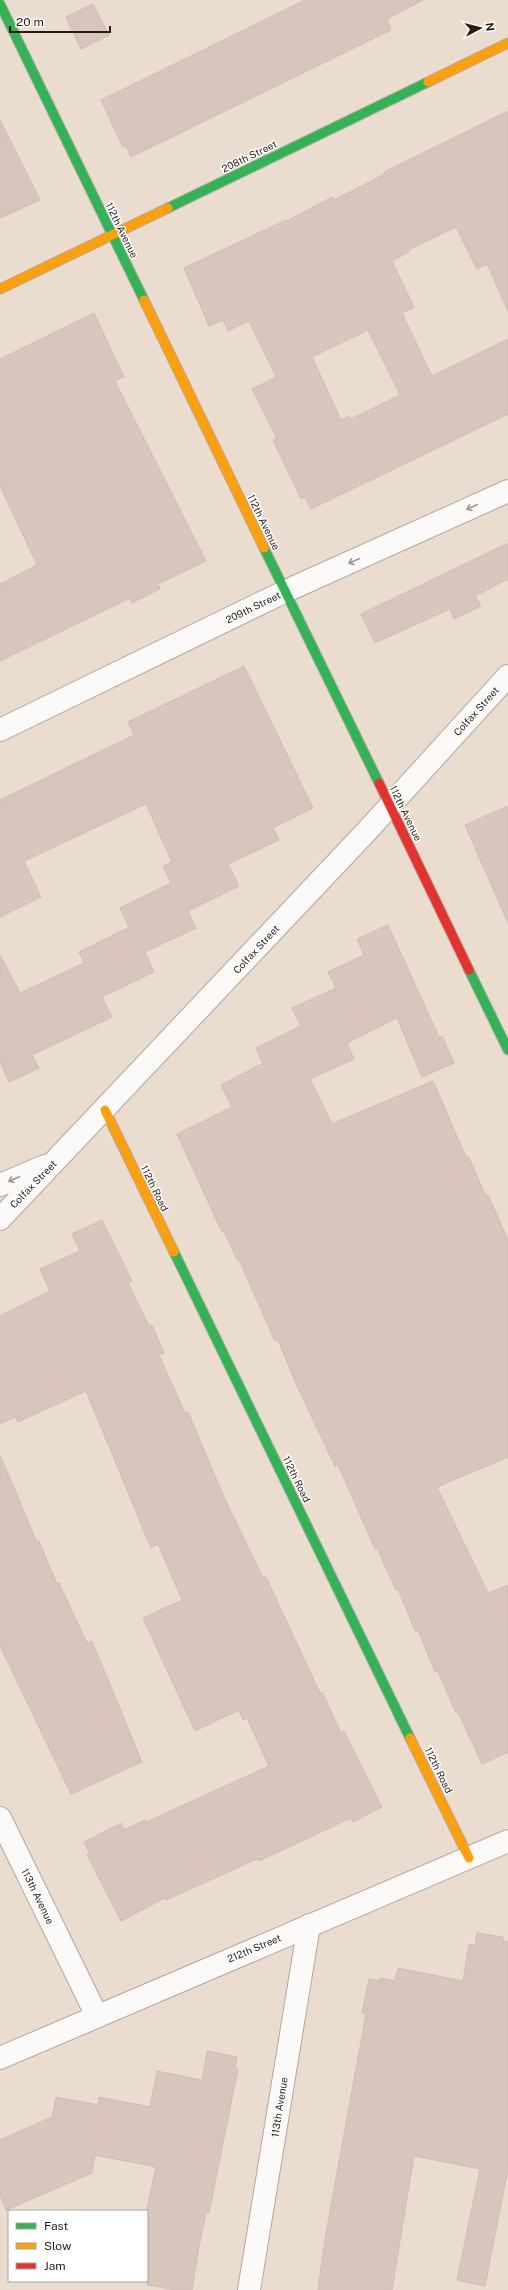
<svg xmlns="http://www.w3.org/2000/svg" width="508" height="2290" font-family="'Public Sans',sans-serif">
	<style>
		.building { fill: #d8c5bb; stroke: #ccbfb6; fill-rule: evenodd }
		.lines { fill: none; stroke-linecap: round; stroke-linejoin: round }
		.street-casing { stroke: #b2a89c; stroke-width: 24 }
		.fast-casing { stroke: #b2a89c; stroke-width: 11 }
		.slow-casing { stroke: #b2a89c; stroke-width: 11 }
		.jam-casing { stroke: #b2a89c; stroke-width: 11 }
		.street { stroke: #fcfaf8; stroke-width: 22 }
		.fast { stroke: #30b455; stroke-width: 9 }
		.slow { stroke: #ff9f0a; stroke-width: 9 }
		.jam { stroke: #e5322d; stroke-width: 9 }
		.oneway { stroke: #9c9690 }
		.labels { text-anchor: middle; stroke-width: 3; stroke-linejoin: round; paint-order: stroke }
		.street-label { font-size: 10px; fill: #261c12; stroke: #fff }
	</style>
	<rect width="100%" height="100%" fill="#eadcce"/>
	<path class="building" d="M305,0H423L387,19L391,30L131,157L126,146L123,147L101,100Z
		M93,4L109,35L81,49L66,17Z
		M508,111V311L487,264L477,269L456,227L408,250L409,252L392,261L414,307L402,313L432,376L508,339V414L311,509L305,497L301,499L273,440L277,439L252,389L276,377L249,321L228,331L223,320L209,326L184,268L286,220L287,221L332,197L334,200L385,174L384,172ZM368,330L400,395L351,419L349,416L341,420L312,357Z
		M0,120L40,200L0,218Z
		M94,313L124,377L115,381L206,561L158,584L160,589L132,603L130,598L0,661V584L37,565L0,486V359Z
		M508,543V579L475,596L481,606L454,619L450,609L375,643L361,614Z
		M244,666L313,808L273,828L279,840L228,864L239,886L188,911L196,928L145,952L154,972L102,997L112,1017L32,1055L39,1068L9,1082L0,1062V955L20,993L84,963L79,952L129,927L120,908L171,883L163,866L172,862L146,804L24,861L41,897L0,917V800L134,735L128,722Z
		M508,806V923L465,825Z
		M388,925L439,1037L442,1036L454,1063L422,1077L397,1018L347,1043L354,1059L310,1079L332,1124L433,1081L466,1157L468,1156L485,1194L488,1195L508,1240V1457L437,1487L488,1593L508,1585V1752L482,1764L458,1712L456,1713L438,1671L435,1672L418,1630L415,1631L398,1589L396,1590L377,1548L375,1549L338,1465L335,1466L296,1384L278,1340L275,1341L239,1260H237L224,1231L222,1232L177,1134L232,1107L221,1085L263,1063L256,1048L301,1026L292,1008L336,988L328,972L364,955L357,939Z
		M102,1220L132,1281L128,1283L149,1326L152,1325L164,1353L159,1355L185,1413L188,1412L224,1497L263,1578L266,1577L320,1693L322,1692L341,1733L344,1731L382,1807L353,1822L351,1818L259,1861L257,1859L166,1900L165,1898L121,1921L87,1855L90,1853L84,1842L121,1823L124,1830L145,1820L146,1822L269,1766L247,1718L243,1720L239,1710L195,1731L143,1618L182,1600L158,1544L151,1548L86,1391L18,1422L15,1417L0,1424V1316L50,1291L40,1269L80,1251L72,1234Z
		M0,1455L37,1542L39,1541L57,1584L59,1583L87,1643L92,1641L142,1762L71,1794L0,1646Z
		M477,1933L503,1937V1941L508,1942V2169L485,2286L457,2280L480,2169L414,2156L392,2290H318L325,2239L366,2014L362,2013L369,1979L380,1981V1978L395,1981L398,1968L463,1981L469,1944L475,1945Z
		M207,2051L237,2057L235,2068L238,2069L209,2213L206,2212L199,2247L192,2290H177L147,2285V2208L156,2167L95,2155L92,2173L6,2210L0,2195V2140L52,2117L56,2097L98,2105L99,2097L150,2107L157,2071L202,2080Z"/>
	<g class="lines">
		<g class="street-casing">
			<path id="street" d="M0,730L286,591L508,491
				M0,1185L45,1166
				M0,1219L366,832L508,676
				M0,1818L97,2016
				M0,2058L508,1841
				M249,2290L309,1925"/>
		</g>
		<g class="fast-casing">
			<path id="fast" d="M0,4L144,300
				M168,208L428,82
				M264,548L379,783
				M469,970L508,1050
				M174,1252L410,1738"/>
		</g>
		<g class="slow-casing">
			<path id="slow" d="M428,82L508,43
				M0,289L168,208
				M144,300L264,548
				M105,1110L174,1252
				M410,1738L469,1858"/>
		</g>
		<g class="jam-casing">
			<path id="jam" d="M379,783L469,970"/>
		</g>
		<use href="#street" class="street"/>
		<use href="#fast" class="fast"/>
		<use href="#slow" class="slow"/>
		<use href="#jam" class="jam"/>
	</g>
	<defs><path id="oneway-shaft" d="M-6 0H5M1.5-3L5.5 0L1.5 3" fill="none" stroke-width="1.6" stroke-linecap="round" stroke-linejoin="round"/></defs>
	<g class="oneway">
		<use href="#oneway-shaft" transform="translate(472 507) rotate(156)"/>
		<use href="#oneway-shaft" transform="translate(354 561) rotate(156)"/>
		<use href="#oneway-shaft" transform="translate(14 1179) rotate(157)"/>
	</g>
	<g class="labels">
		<g class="street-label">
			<text transform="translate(249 156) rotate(-26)" y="4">208th Street</text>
			<text transform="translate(122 230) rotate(64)" y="4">112th Avenue</text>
			<text transform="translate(264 522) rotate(64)" y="4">112th Avenue</text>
			<text transform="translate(253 607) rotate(-26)" y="4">209th Street</text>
			<text transform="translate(476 711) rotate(-48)" y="4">Colfax Street</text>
			<text transform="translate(406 813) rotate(64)" y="4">112th Avenue</text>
			<text transform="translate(256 949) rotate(-47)" y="4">Colfax Street</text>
			<text transform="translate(33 1184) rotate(-46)" y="4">Colfax Street</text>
			<text transform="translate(155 1188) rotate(64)" y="4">112th Road</text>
			<text transform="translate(297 1479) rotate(64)" y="4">112th Road</text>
			<text transform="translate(439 1770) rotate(64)" y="4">112th Road</text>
			<text transform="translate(38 1896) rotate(64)" y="4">113th Avenue</text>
			<text transform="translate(254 1948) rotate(-23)" y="4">212th Street</text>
			<text transform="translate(279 2107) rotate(-81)" y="4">113th Avenue</text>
		</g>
	</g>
	<rect x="8" y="2210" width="140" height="72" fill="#ffffff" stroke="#a8a4a0"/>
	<rect x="16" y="2223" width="20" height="6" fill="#30b455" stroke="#a8a4a0"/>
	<text x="44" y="2230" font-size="12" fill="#261c12">Fast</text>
	<rect x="16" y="2243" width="20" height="6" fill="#ff9f0a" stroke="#a8a4a0"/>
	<text x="44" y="2250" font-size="12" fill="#261c12">Slow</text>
	<rect x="16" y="2263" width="20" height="6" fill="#e5322d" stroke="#a8a4a0"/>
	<text x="44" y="2270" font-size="12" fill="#261c12">Jam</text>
	<g transform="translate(480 28) rotate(83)" stroke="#ffffff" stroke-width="3" paint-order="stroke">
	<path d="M0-3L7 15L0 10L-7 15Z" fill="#261c12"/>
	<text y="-6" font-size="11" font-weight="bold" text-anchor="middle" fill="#261c12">N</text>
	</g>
	<path d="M10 26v6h100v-6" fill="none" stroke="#261c12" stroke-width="2"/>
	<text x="16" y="26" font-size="12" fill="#261c12" stroke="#ffffff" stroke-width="3" paint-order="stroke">20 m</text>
</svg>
